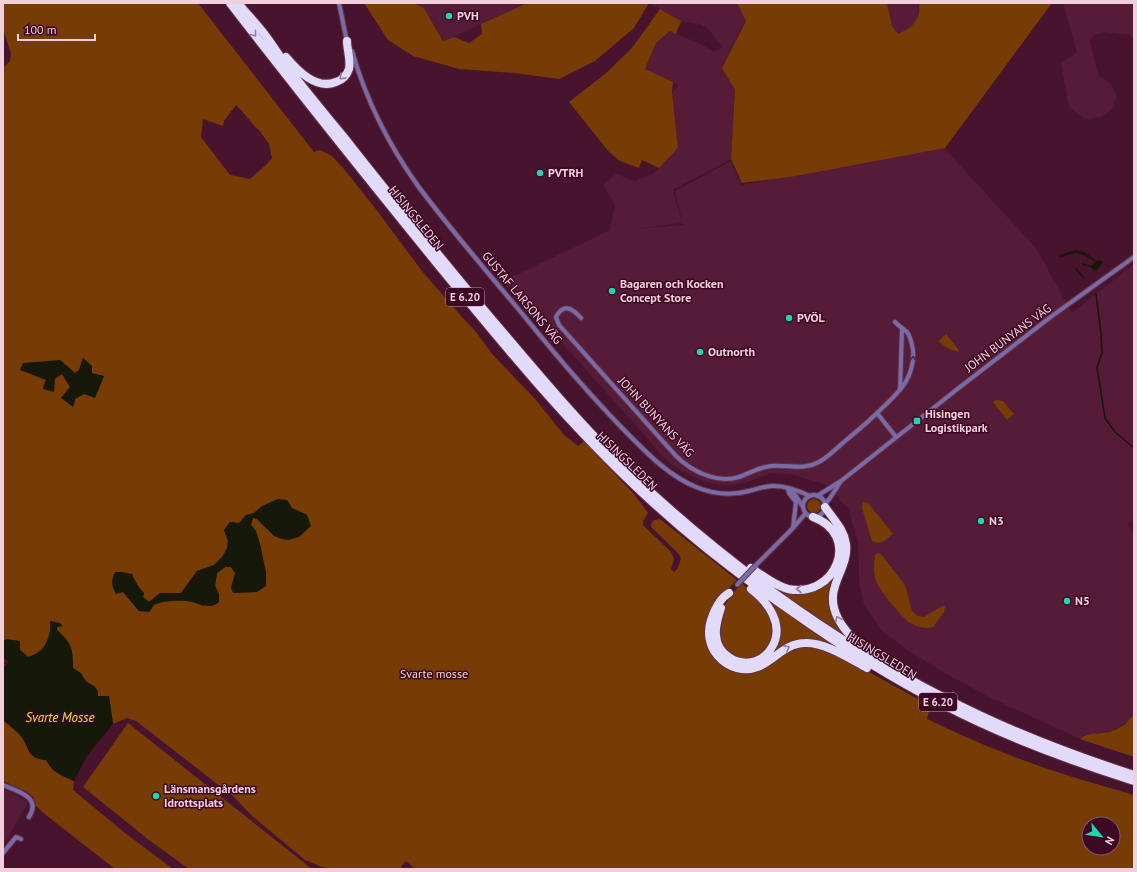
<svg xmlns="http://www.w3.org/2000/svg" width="1137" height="872" font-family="'PT Sans',sans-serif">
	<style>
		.built { fill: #561b37 }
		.green { fill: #773b06; fill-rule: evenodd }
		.water { fill: #161809 }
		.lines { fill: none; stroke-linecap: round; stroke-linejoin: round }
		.stream { stroke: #161809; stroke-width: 1.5 }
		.street-casing { stroke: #633249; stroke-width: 6 }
		.highway-casing { stroke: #633249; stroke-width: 10 }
		.street { stroke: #796ba6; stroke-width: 4 }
		.highway { stroke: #e1dbf9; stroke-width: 8 }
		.street-bridge-casing { stroke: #633249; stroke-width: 6; stroke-linecap: butt }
		.street-bridge { stroke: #796ba6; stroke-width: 4 }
		.oneway { stroke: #977c99 }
		.oneway2 { stroke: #4f264a }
		.poi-dot { fill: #1ed5b0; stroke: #3d0823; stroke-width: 1.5 }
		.labels { text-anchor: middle; stroke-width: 3; stroke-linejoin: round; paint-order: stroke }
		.shield { fill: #3d0823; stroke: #bc93a4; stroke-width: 1 }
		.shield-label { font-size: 11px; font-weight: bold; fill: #f2cfdc }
		.poi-label { font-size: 12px; font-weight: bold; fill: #f2cfdc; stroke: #3d0823; text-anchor: start }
		.street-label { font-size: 12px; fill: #f2cfdc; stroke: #3d0823 }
		.park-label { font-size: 12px; fill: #f0d7c8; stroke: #3d0823 }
		.water-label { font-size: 13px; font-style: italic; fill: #d6e249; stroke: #3d0823 }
	</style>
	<rect width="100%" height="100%" fill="#48142d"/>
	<path class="built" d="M413,3H527L444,41L424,8Z
		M650,3H737L746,20L722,68L735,90L731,159L673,190L682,223L631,229L683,225L675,191L731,161L741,185L944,148L1036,248L1072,313L1134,264V519L1128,523L1134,536V713L1130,720L1112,731L1085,735L1080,739L993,699L950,676L907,650L882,631L864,605L859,580L858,542L848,508L826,485L795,475L771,473L745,483L723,486L703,481L681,471L663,457L640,430L506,280L610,230L615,205L603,185L616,174L635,181L653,174L678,148L672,92L679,85L645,69L656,43L670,31L698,43L715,52L723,47L707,28L700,24L681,21Z
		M887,3H919L917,20L911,27L898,34L892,27Z
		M1063,3H1134V39L1130,35L1104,32L1093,36L1090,41L1098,75L1111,84L1117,96L1111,110L1100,117L1085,119L1069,107L1061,63L1077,53Z
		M3,789L28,802L5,843H3Z"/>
	<path class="green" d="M3,3H198L314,152L320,150L332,156L344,169L375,208L422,271L461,316L476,332L493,355L536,400L564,435L578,446L584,441L634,494L648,513L643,521V525L671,552L674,559L671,569L674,572L678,568L681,558L678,553L651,527V524L654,520L660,519L737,580L719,598L706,640L755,671L768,666L785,652L796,647L815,646L853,663L930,706L927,719C968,739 1011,757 1054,771C1081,780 1108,787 1134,795V869H415L406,861L401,866L402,869L329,868L322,867L305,860L251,815L234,797L136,721L127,718L113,724L109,696H97L94,686C85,682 82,674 73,668C73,649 71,643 57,630V627L62,626L50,625C52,633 46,646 40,652C37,655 32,656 28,657L7,639L3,641V68L10,61L11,54L4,32H3ZM236,105L242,111L255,127L259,130L269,144L272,158L267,164L250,179L230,175L201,137L203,119L223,126L224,121ZM83,358L92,374L104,376L101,383L75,399L74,406L70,387L62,374L43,388L46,380L60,360L75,373L79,370ZM287,500L292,508L307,515L266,528L257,519L253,518L251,525L260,544L263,562L257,592L233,593L235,573L231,567H225L217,573L215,586L219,594L203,606C180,596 161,601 139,611L123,592L132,574C134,580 140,590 144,593L143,597L149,602L160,593H181L197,571L214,565L223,556L227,548L228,541L224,530L230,522L239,523L246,515L254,513L262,506ZM1089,824H1113V848H1089Z
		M364,3H413L424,8L443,41L454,37L469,43L482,34L481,24L527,3H649L634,28L595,61L559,79L515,73L459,69L413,56L388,40Z
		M737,3H887L892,26L898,34C912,27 921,21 919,3H1052L945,148L790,177L742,183L731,159L735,90L722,68L746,21Z
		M660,9L681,21L676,34L670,31L656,43L645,69L673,82L672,92L678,148L659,168L642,160L639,168L620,161L609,152L569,102L605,74L632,48Z
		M946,334L958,349L959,352L949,349L938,341Z
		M996,400L1003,401L1014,414L1007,420L993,402Z
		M807 506a7 7 0 1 1 14 0a7 7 0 1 1-14 0Z
		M863,502L868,503L893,534C886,539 881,546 872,541L862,508Z
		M878,553L881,554L905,585L912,611L918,616L924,617L942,606H945L944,612L933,627C926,630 915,626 909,622C901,616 879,590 876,581C873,573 874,563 875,555Z
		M831,581L828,597L829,608L836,625L847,638L773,587C799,594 806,597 831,581Z
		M742,583L766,608L775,626L769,648L757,658L736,659L724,650L718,637V631L724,607L732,594Z
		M764,597L848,654L812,641L760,661L777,642Z
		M1134,713V757L1080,739C1089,731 1101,735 1112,731C1121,728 1130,721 1134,713Z
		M3,720C9,725 15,730 20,735C30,746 26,759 46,760C53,773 61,775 74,781L73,790L125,833L173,869H115L46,815L36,806L33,797L27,792L3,781Z
		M128,723L312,869H189L149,840L83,787Z"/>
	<path class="water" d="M1076,250L1086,253L1096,261L1100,260L1103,262L1097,270L1094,271L1090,266L1096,262C1090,259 1081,252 1074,253C1069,254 1064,258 1059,257L1060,255Z
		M83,358L92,366V373L104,376L95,398L84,394L75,399L73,407L61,398L70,387L62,374L55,378L54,392L43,389L46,380L20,370L23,363L60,360L75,373L79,370Z
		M278,499L287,500L292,508L307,515L311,526L299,537L288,540L282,539L274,536L257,519L253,518L251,525L256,531L260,544L266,572V586L257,592L233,593L231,588L235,573L231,567H225L217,573L215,586L219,594V602C210,610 202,604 193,602C186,600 161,600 155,604C153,606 151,610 149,612L139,611L123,592L116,594C111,585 111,581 115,572H121L132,574C134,580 140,590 144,593L143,597L149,602L160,593H181L197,571L214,565L223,556L227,548L228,541L224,530L230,522L239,523L246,515L254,513L262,506Z
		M50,621L60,623L63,626L57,627V630C72,644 73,648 73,668L81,673L86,682L94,686L98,691V696H109L113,724L87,756L74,781C61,775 53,773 46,760C26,759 30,746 20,735C15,730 9,725 3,720V666H5L8,663L7,660L3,658V641L7,639L20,641V650L28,657C41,653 47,646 50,631C51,628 50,625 50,621Z"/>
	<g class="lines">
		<path class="stream" d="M1082,264L1090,266
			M1076,269L1084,278
			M1096,294L1101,333L1102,353L1097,367L1105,418L1115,432L1134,448"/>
		<g class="street-casing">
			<path id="street" d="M339,3L347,42
				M352,51C366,100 388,144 418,186C453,233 492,277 529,322C559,359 591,396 625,431C646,452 667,475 696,487C713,494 731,496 749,491C758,489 766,485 775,486C787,486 799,491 810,496
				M581,318C573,309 564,302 556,317L559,325L676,456C691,471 717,484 739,477C750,473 760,467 771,466C789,464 802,471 819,462C828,457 837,448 845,441C856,432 867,423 877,413
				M895,322C899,326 905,330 907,332C911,337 912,345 913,350C915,380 897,394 877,413L896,437
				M900,390L902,329
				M788,489L789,493L796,502L793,528
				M788,489L796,496L803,507
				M803 506a11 11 0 1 1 22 0a11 11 0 1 1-22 0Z
				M817,496L841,481L960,387L1052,316L1134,257
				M825,504L830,498L841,481
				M755,566L793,528L805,514
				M3,785C17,791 42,797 29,817
				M3,853L16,837L21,839"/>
		</g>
		<g class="highway-casing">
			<path id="highway" d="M230,3C297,90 366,176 435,261C502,343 569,425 647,497C692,539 740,576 791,611C839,645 889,677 942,704C1003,736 1068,760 1134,781
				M238,3C246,13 254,21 262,31C271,42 278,54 286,65C304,89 324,113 343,136C389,195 436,252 484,310C530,364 575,419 625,468C718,557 829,639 943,697C1004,729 1069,754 1134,775
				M286,57C298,71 316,90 336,82C342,80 347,75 349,69C351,60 347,50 347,41
				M825,507C833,519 844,529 846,544C848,560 839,572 835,586C827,609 843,631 860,644
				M751,568C762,575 775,586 788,589C836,599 862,535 813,517
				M729,593C720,598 714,611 711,620C707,632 709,645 717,655C722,661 729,666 737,668C767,676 778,643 805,643C825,642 850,659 867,668
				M721,608C718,617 715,626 716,635C717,655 738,667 756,661C763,658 769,653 772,647C785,625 768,602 751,589"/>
		</g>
		<use href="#street" class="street"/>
		<use href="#highway" class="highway"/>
		<g class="street-bridge-casing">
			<path id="street-bridge" d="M737,585L755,566"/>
		</g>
		<use href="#street-bridge" class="street-bridge"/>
	</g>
	<defs><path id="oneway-chevron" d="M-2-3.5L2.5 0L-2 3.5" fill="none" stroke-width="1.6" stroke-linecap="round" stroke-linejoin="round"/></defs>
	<g class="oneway">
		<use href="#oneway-chevron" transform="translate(254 34) rotate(52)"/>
		<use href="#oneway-chevron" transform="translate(342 77) rotate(136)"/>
		<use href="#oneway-chevron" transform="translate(799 589) rotate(180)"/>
		<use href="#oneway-chevron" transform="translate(838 619) rotate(-114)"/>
		<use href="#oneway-chevron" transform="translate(787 648) rotate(-29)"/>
	</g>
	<use class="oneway2" href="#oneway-chevron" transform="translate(913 359) rotate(-89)"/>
	<g class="poi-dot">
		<circle cx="449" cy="16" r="4"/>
		<circle cx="540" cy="173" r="4"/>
		<circle cx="612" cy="291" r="4"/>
		<circle cx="789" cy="318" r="4"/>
		<circle cx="700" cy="352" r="4"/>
		<rect x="913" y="417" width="8" height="8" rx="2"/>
		<circle cx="981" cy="521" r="4"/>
		<circle cx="1067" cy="601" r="4"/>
		<circle cx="156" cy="796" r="4"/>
	</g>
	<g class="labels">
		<g class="shield">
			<rect x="446" y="288" width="38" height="18" rx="3"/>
			<rect x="919" y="693" width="38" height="18" rx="3"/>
		</g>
		<g class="shield-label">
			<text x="465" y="301">E 6.20</text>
			<text x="938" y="706">E 6.20</text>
		</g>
		<g class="poi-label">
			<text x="457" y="20">PVH</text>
			<text x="548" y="177">PVTRH</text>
			<text x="620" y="288">Bagaren och Kocken<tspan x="620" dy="14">Concept Store</tspan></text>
			<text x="797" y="322">PVÖL</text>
			<text x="708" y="356">Outnorth</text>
			<text x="925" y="418">Hisingen<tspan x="925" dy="14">Logistikpark</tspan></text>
			<text x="989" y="525">N3</text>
			<text x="1075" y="605">N5</text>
			<text x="164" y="793">Länsmansgårdens<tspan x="164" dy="14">Idrottsplats</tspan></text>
		</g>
		<g class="street-label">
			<text transform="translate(416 218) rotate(51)" y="4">HISINGSLEDEN</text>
			<text transform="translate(522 298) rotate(50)" y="4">GUSTAF LARSONS VÄG</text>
			<text transform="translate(1008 338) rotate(-37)" y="4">JOHN BUNYANS VÄG</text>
			<text transform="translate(656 417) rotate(47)" y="4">JOHN BUNYANS VÄG</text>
			<text transform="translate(627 461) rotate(44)" y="4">HISINGSLEDEN</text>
			<text transform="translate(882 656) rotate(31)" y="4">HISINGSLEDEN</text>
		</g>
		<g class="park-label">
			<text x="434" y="678">Svarte mosse</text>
		</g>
		<g class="water-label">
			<text x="60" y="722">Svarte Mosse</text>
		</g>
	</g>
	<rect width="1137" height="872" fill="none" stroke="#f2cfdc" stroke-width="8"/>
	<g transform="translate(1101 836) rotate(119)"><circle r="19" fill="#3d0823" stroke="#85586d"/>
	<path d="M0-3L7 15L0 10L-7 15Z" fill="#1ed5b0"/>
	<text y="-6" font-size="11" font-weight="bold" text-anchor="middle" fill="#f2cfdc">N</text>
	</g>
	<path d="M18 34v6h77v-6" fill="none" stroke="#f2cfdc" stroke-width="2"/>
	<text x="24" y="34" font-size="12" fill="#f2cfdc" stroke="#3d0823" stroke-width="3" paint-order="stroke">100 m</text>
</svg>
